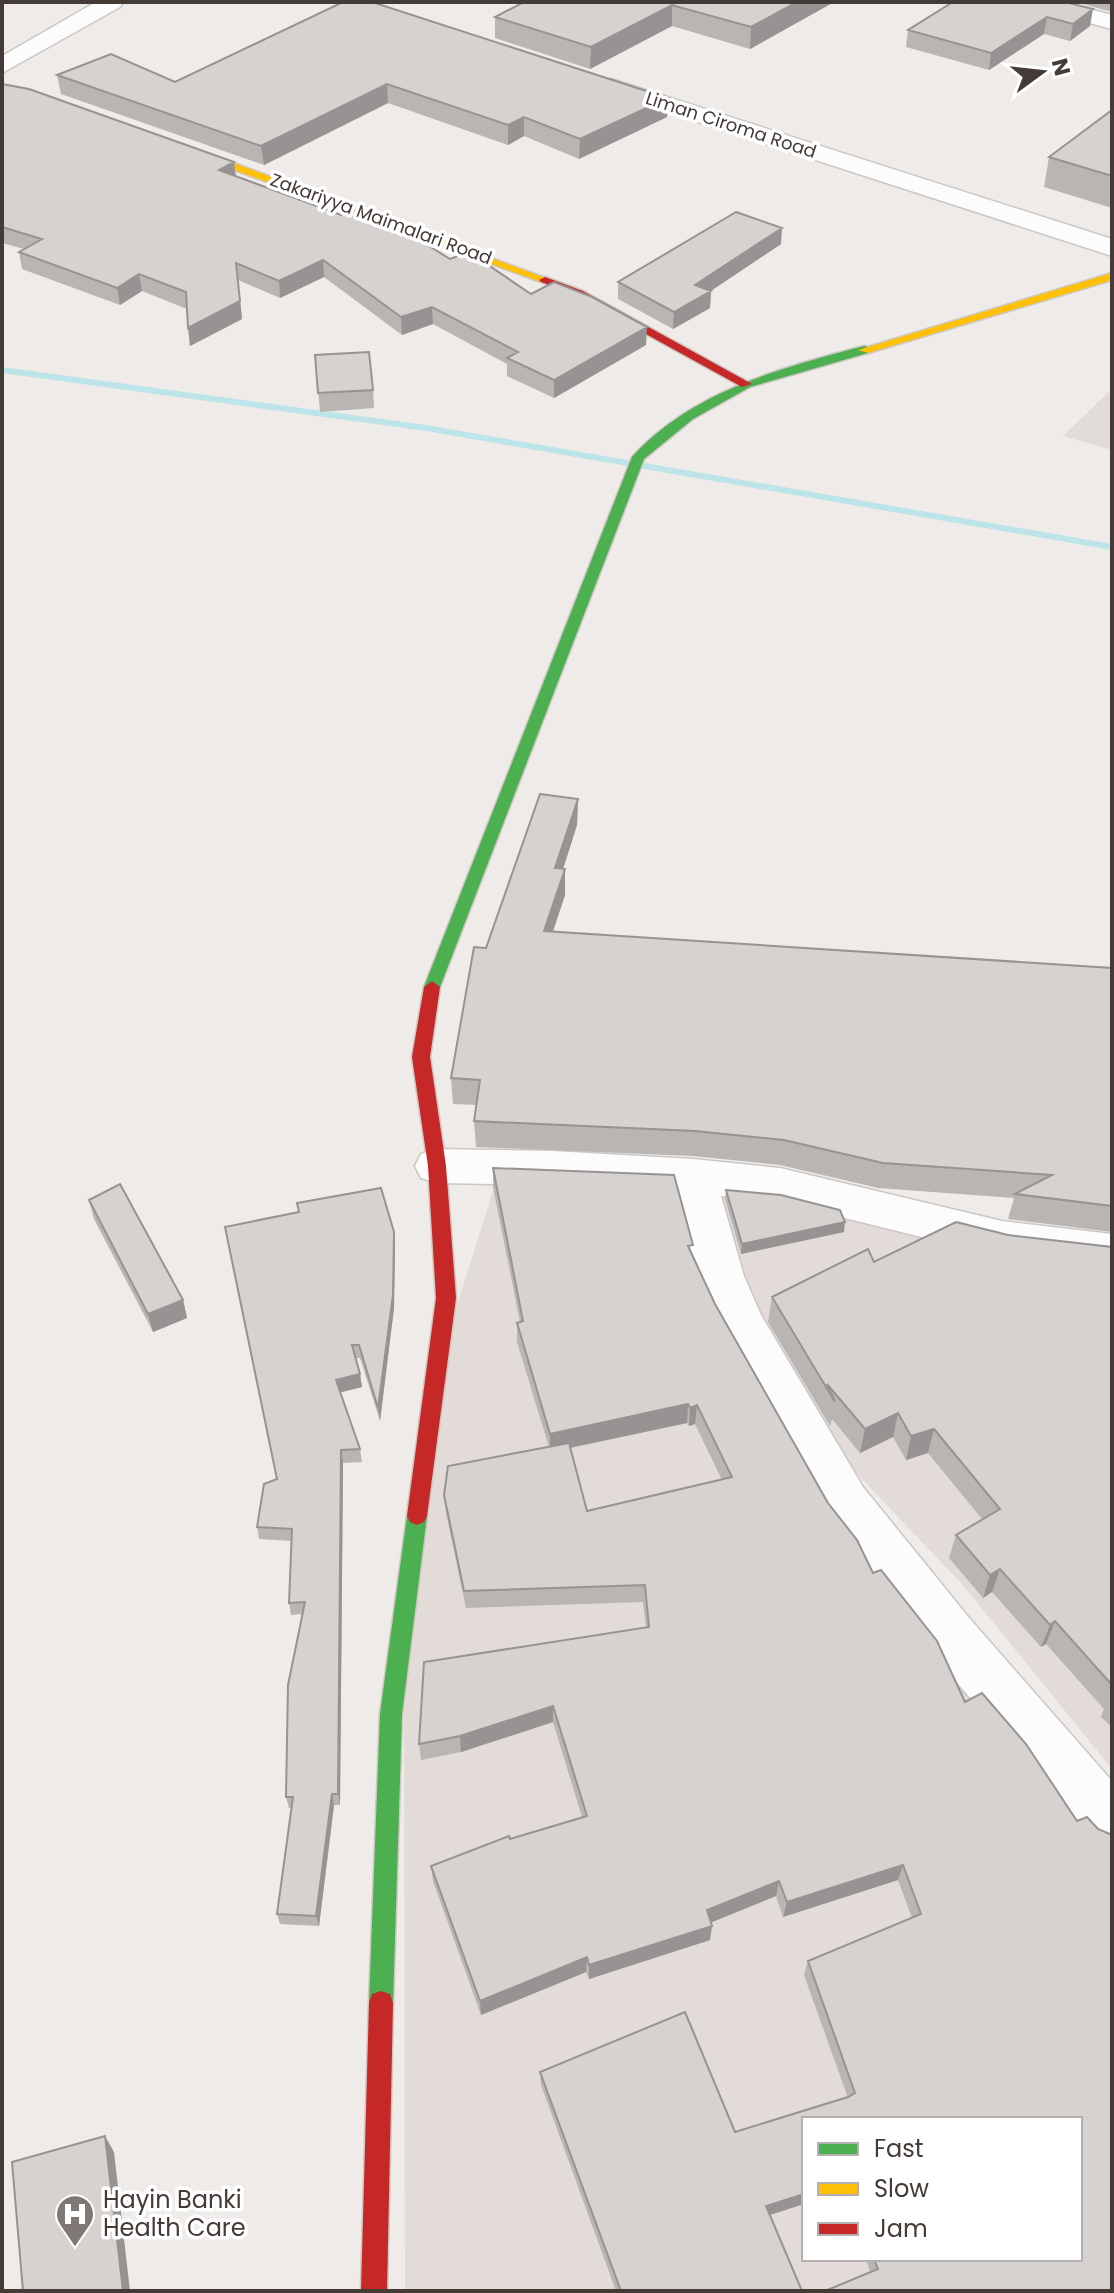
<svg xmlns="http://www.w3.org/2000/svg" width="1114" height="2293" font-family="Poppins,sans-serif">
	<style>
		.residential { fill: #e2dbd7; fill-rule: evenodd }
		.industrial { fill: #e1dcda }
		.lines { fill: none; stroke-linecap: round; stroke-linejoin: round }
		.stream { fill: #bce4e9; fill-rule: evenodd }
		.street-casing { stroke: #cbc7c5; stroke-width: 3 }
		.fast-casing { stroke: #cec7c2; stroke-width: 3 }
		.slow-casing { stroke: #cec7c2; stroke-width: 3 }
		.jam-casing { stroke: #cec7c2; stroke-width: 3 }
		.street { fill: #fcfcfc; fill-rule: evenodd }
		.fast { fill: #4caf50; fill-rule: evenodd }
		.slow { fill: #ffc107; fill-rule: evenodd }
		.jam { fill: #c62828; fill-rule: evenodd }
		.wall { fill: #b8b5b3; fill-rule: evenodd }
		.shaded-wall { fill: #969392 }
		.building { fill: #d6d2d0; stroke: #969392; stroke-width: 2 }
		.labels { text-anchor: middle; stroke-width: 7; stroke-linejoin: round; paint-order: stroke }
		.far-street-label { font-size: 18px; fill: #443a36; stroke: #fff }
		.near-poi-label { font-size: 24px; fill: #443a36; stroke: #fff; text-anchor: start }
	</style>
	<rect width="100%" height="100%" fill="#eeebe9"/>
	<path class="residential" d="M497,1178L733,1326L1112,1829V2291H405L404,1688L454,1315ZM804,2119H1080V2259H804Z
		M725,1181L1112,1255V1769L962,1584L838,1454L780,1371L709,1204Z"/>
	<path class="industrial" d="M1112,389V450L1063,436Z"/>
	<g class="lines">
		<path class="stream" d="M2,367L426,425L1112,544V550L426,431L2,373Z"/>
		<g class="street-casing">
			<path id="street" d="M96,2H123L120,7L2,73V56Z
				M1026,2H1063L1112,15V29L1029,7Z
				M611,79L1112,239V256L602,91L599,86L602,81Z
				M437,1149L553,1151L693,1159L780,1168L1002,1221L1112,1234V1270L1002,1257L780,1202L721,1196L744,1276L761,1315L863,1487L970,1619L1112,1781V1850L1092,1842L932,1653L827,1519L716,1322L698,1276L675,1192L553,1185L437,1183L421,1178L415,1166L421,1154Z"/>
		</g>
		<g class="fast-casing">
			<path id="fast" d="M864,346L868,347V353L750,387L693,419L644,459L440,987L432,993L426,991L424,987L632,457C692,391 781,368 864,346Z
				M417,1507L424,1510L427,1516L402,1714L393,2003L390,2012L381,2015L372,2012L369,2003L380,1714L407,1516L410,1510Z"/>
		</g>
		<g class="slow-casing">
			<path id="slow" d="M174,144H182L551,280L541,282L174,148Z
				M1112,273V280L868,353L858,350Z"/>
		</g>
		<g class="jam-casing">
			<path id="jam" d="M545,277L583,291L752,384L742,387L575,295L541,282L539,280Z
				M432,981L440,987L430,1057L446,1166L456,1298L427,1516L424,1522L417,1525L410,1522L407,1516L436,1298L428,1166L412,1057L424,987Z
				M381,1991L390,1994L393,2003L387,2291H361L369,2003L372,1994Z"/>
		</g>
		<use href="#street" class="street"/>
		<use href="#fast" class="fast"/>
		<use href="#slow" class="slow"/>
		<use href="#jam" class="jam"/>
	</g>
	<path class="wall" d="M343,2L668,98L667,117L579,159L524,136L508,145L388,103L264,165L61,94L57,75L175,82Z
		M524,2H834L750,49L672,26L590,69L495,38V17Z
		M1065,2L1090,26L1070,41L1044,34L989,70L906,47L908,30Z
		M1075,2H1112V9L1109,11Z
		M2,84L234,162L236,176L450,259L646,345L554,398L507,376V364L433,324L402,335L324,277L280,298L238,280L242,319L190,346L187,309L142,291L120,305L22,269L19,252L24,249L2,243Z
		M1112,110V208L1044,187L1049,157Z
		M781,244L711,291L710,308L673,329L618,299V282Z
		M315,355L373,390L374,408L320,412Z
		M578,799L577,825L563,869L565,895L553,932L1112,968V1232L1008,1219L1014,1198L878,1188L780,1165L693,1156L476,1147L474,1121L477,1105L453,1104L451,1078L486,948Z
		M493,1168L693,1255L1112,2291L870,2272L866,2259H1080L804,2119V2204L770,2215L802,2291H616L541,2085L540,2072L735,2132L848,2098L804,1975L808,1961L912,1918L898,1880L783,1917L776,1896L711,1922L710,1940L589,1979L586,1972L481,2015L433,1881L431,1866L582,1817L553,1722L461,1752L421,1760L419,1744L646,1627L643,1602L466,1608L446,1513L444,1495L549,1447L517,1342V1323L520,1322L493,1187ZM687,1423L689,1426L695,1424L722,1480L587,1511L570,1448Z
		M726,1190L844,1232L741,1254L725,1199Z
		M89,1200L183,1300L187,1318L153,1332L94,1219Z
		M297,1203L394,1232L395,1245L394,1308L380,1421L360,1358H356L360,1374L362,1387L340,1392L360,1449L362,1462L343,1463L340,1805H334L319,1926L280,1924L277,1914L291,1808H289L286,1797L302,1614L291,1615L289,1603L292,1541L259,1539L257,1527L277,1479L299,1212Z
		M1008,1235L1112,1247V1727L1101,1717L1104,1709L1046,1644L1041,1647L992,1592L983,1598L949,1558L956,1535L982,1519L928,1453L906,1460L893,1437L860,1453L832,1419L830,1426L768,1322L772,1297L874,1262Z"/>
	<path class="shaded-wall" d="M797,2H834L750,49L751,27Z
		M672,5V26L590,69L591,47Z
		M1093,9L1090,26L1070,41L1073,24Z
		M1047,17L1044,34L989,70L991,53Z
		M387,84L388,103L264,165L261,146Z
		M668,98L667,117L579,159L580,139Z
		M524,117V136L508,145V125Z
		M234,162L236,179L219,170Z
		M782,228L781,244L706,294L711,291L710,308L673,329L674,312L695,285Z
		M323,260L324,277L280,298L279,281Z
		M236,263L242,319L190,346L188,328Z
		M139,274L142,291L120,305L117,288Z
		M432,307L433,324L402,335L401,317Z
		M647,327L646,345L554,398V380Z
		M578,799L577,825L555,894V868Z
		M565,869V895L544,957V931Z
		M845,1222L844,1232L741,1254L742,1244Z
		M394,1232L395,1245L394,1308L380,1421L378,1408Z
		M183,1300L187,1318L153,1332L148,1314Z
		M360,1374L362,1387L338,1393L336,1380Z
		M688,1404L687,1423L550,1452V1434Z
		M697,1405L695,1424L689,1426L690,1408Z
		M898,1413L893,1437L860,1453L865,1429Z
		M934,1429L928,1453L906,1460L911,1436Z
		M341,1450L343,1463L340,1805L338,1794Z
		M1000,1569L992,1592L983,1598L990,1575Z
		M1055,1621L1046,1644L1041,1647L1050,1625Z
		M553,1706V1722L461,1752L460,1736Z
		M332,1794L334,1805L319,1926L316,1916Z
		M903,1865L898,1880L783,1917L787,1902Z
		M779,1881L776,1896L705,1925L707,1910Z
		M712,1926L710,1940L589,1979V1965Z
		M587,1957L586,1972L481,2015L480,2001Z
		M105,2136L114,2152L130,2291H123Z
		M804,2194V2204L763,2217L766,2206Z"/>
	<path class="building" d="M343,2H372L668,98L580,139L524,117L508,125L387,84L261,146L57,75L111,54L175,82Z
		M524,2H797L751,27L672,5L591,47L495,17Z
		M953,2H1065L1093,9L1073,24L1047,17L991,53L908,30Z
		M2,84L29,89L234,162L219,170L341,215L363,208L376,213L450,259L469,252L531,294L554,282L592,297L647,327L554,380L507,358L518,352L432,307L401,317L323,260L279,281L236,263L240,301L188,328L186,292L139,274L117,288L19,252L42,239L2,227Z
		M1112,110V176L1049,157Z
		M736,212L782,228L695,285L711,291L674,312L618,282Z
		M369,352L373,390L318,393L315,355Z
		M540,794L578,799L555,868L565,869L544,931L1112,968V1206L1015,1194L1052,1175L883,1163L784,1140L695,1131L474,1121L480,1080L451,1078L474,947L486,948Z
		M493,1168L674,1175L693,1245L688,1246L715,1304L828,1503L857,1540L873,1573L881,1570L937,1641L965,1702L982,1693L1026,1744L1077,1821L1087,1817L1098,1829L1112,1835V2291H825L878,2269L874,2259H1080V2119H804V2194L766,2206L802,2291H621L540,2072L685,2012L735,2132L848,2097L855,2093L808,1961L921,1914L903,1865L787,1902L779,1881L707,1910L712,1926L589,1965L587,1957L480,2001L431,1866L509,1836L510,1839L587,1816L553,1706L460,1736L419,1744L424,1662L649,1627L645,1585L464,1591L444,1495L448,1466L569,1443L587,1511L732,1477L697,1405L690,1408L688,1404L550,1434L517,1323L523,1321Z
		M120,1184L183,1300L148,1314L89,1200Z
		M381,1188L394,1232L393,1295L378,1408L359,1345H352L360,1374L336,1380L360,1449L341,1450L338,1794H332L316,1916L277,1914L293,1797H286L288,1685L305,1602L289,1603L292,1529L257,1527L264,1484L277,1479L225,1227L299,1212L297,1203Z
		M726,1190L781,1195L840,1210L845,1222L742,1244Z
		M956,1222L1008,1235L1112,1247V1685L1055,1621L1050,1625L1000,1569L990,1575L956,1535L1000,1509L934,1429L911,1436L898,1413L865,1429L827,1384L835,1402L772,1297L868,1249L874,1262Z
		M105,2136L123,2291H23L12,2162Z"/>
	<defs>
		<g id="hospital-pin" transform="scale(2)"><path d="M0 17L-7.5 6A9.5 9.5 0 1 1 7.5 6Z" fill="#807875" stroke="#fff"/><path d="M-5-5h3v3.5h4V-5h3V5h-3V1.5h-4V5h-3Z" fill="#fff"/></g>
	</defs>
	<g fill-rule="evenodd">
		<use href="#hospital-pin" x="75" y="2214"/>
	</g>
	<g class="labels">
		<g class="far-street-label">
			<text transform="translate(731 125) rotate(18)" y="6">Liman Ciroma Road</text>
			<text transform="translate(381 219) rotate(20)" y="6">Zakariyya Maimalari Road</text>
		</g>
		<g class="near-poi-label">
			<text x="103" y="2208">Hayin Banki<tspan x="103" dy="28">Health Care</tspan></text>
		</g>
	</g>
	<rect width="1114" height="2293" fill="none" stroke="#443a36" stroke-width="8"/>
	<rect x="802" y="2117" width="280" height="144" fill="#ffffff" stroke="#b4b0af" stroke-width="2"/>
	<rect x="818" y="2143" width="40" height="12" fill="#4caf50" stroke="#b4b0af" stroke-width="2"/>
	<text x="874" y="2157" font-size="24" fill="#443a36">Fast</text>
	<rect x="818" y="2183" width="40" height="12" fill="#ffc107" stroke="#b4b0af" stroke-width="2"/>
	<text x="874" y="2197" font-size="24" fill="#443a36">Slow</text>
	<rect x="818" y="2223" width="40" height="12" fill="#c62828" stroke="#b4b0af" stroke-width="2"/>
	<text x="874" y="2237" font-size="24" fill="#443a36">Jam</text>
	<g transform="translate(1042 72) rotate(75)" stroke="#ffffff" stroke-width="6" paint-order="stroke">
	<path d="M0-6L14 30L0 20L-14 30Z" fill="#443a36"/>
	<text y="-12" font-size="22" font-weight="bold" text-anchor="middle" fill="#443a36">N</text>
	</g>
</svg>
